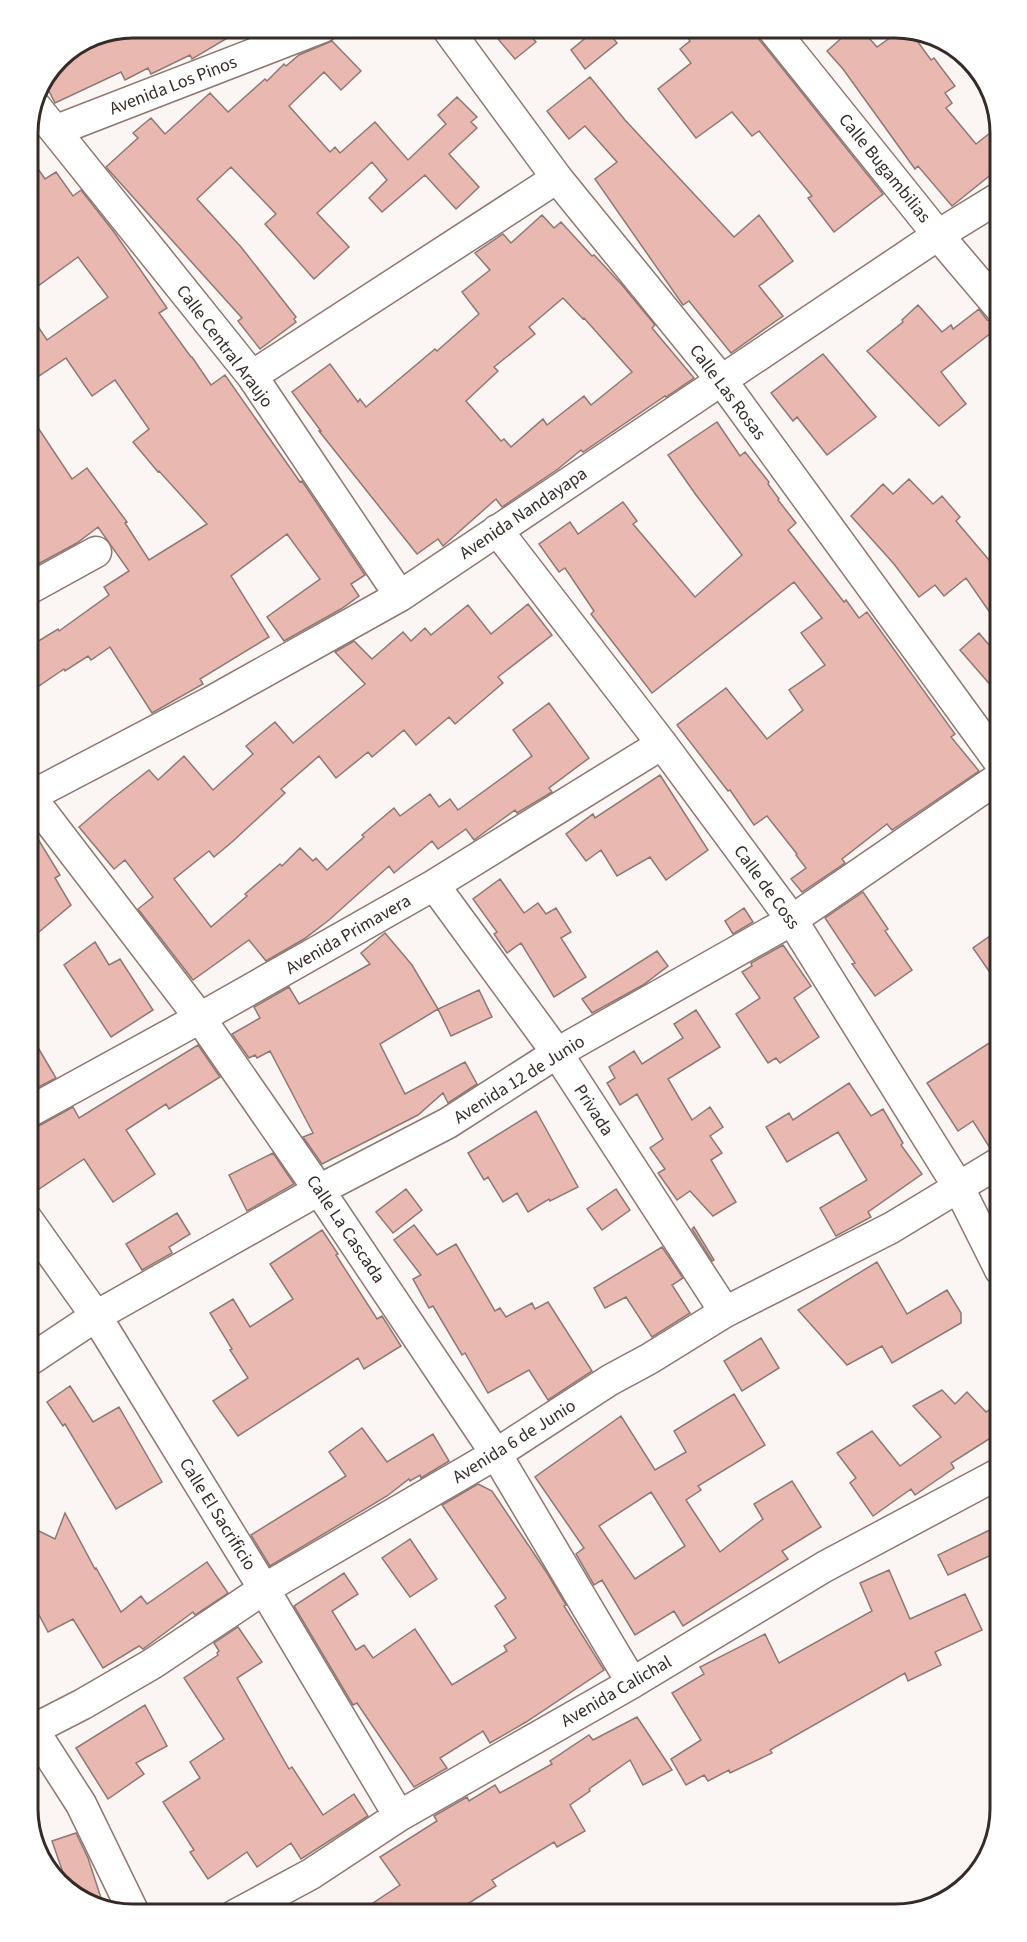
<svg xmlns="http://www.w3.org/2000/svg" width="1027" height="1942" font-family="'Source Sans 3',sans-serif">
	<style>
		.building { fill: #e9b9b1; stroke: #8f7874; stroke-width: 1.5; fill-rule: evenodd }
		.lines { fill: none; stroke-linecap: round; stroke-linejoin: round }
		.minor-casing { stroke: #8e7870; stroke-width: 33 }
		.minor { stroke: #fff; stroke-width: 30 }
		.labels { text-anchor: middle; stroke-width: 4.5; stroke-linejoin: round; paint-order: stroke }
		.street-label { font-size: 18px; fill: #352c28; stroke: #fff }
		.rim { fill: none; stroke: #352c28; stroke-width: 3 }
	</style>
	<rect width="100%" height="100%" fill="#fbf6f4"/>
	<path class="building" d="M133,27H246L192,59L190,55L151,74L148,68L125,80L121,72L55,103L46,85L58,58L93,35Z
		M488,27H523L536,42L515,59Z
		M599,27H605L617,43L585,69L571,50Z
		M680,27H751L758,38L883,194L834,232L808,198L812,196L759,131L752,136L732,112L696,138L658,89L691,63L680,49L690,41Z
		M854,27H859L877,47L904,28L910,31L931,60L934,58L955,86L945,93L952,103L946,108L976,144L999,126L1000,173H993L952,206L918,166L915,169L843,69L827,51Z
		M332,41L361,71L341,90L324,72L289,106L330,152L335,147L340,153L375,122L408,160L446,124L438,115L457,97L477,117L471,122L477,128L449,154L479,187L456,209L425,175L382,212L369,198L387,180L372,162L317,213L349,247L314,279L265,224L276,214L231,167L197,199L241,247L296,317L294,319L296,322L260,349L238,321L242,318L106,167L138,138L133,133L151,118L165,134L210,93L228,112L265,79L267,81L284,64L286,66L299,55Z
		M590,77L625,120L734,237L759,215L793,261L759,286L783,316L731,353L689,301L683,305L595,179L617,162L585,126L569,139L547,111Z
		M27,153L45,179L56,172L73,196L81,190L114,232L167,308L159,313L191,357H192L211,385L225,375L300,482L302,481L365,575L351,584L359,596L341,609L284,641L267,617L320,579L287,534L231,576L269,637L200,679L203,684L152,713L110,647L91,660L88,656L65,671L64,669L27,694V648L58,629L59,631L109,595L104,587L129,571L98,527L77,543L27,570V411L72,479L87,468L127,522L125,523L149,560L207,524L159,471L158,472L133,442L149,429L115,380L92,396L66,358L27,384V310L47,340L108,297L78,257L27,294Z
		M542,215L554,228L561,222L592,256L594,255L622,285L655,325L652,328L694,378L666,397L665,396L583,452L581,450L558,469L502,507L496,499L443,546L438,539L417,554L319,431H321L292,392L330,364L358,402L360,399L366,407L435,349L437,351L479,314L462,292L490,270L475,253L503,234L511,243ZM563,298L583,319L584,318L632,372L591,405L584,396L547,425L543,419L511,447L504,439L501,441L466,401L498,371L494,367L535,334L529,327Z
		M918,305L942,332L951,325L953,329L979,309L987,320L1000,326L941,372L966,404L939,426L867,351L903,322L902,320Z
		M823,354L876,417L827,455L797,417L793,421L771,393Z
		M717,422L740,456L745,452L769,482L768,484L779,499L778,500L796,523L788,530L844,602L846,600L859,618L867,612L955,734L951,737L979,771L892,830L887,824L842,859L845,863L802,892L791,879L806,868L796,855L797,854L767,816L754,825L730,790L728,791L677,725L726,688L767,739L803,710L789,690L825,665L801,633L822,618L794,582L652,693L591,614L594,611L565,568L559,572L539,544L570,522L578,534L623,502L637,521L633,524L695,597L742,555L696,495L668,455Z
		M909,479L933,504L942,496L960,517L956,521L989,560L1000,551V627L966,578L944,596L935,585L919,597L894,564L851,516L883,484L893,494Z
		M528,604L552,635L498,677L503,683L455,724L449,717L416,745L404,730L372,757L368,752L336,778L319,756L281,789L285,793L232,842L214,857L209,851L174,879L211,927L247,896L245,894L280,864L282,866L300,848L313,861L316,858L327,870L364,837L362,835L394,808L400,816L430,794L439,807L450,799L458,810L532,756L513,730L549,703L589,758L549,788L552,792L517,813L515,810L474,840L466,829L438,849L432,841L394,873L389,866L329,920L304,939L266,961L249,940L193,980L138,909L153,897L125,860L114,869L79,827L113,798L149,770L158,780L184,756L213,790L253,754L246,746L275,722L293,743L365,684L335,652L354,641L372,659L403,632L411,641L425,628L431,635L468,605L491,634Z
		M979,633L1000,658V696L960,650Z
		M660,775L708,850L666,880L650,857L617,876L601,850L586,861L566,834L593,814L595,818Z
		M27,821L60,875L55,878L71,905L27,942Z
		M500,879L524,913L538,903L546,914L556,908L571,932L561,938L586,977L554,997L521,943L507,953L494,934L497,932L473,899Z
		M863,892L888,929L885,931L912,970L875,996L852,964L855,963L825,918Z
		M744,908L753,922L733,934L725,921Z
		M1000,929V987L973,948Z
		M385,933L412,965L438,1009L380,1044L405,1094L465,1062L477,1084L448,1103L443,1093L418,1115L322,1164L303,1137L313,1133L270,1051L257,1058L255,1055L249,1058L232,1034L260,1018L254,1007L289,987L299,1004L370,964L361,953Z
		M95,942L109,965L120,959L153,1010L111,1037L64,965Z
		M783,945L811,986L794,998L819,1037L780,1063L776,1058L768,1063L736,1014L760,998L742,972L752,966L751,963Z
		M657,951L668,966L643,985L592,1013L582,999Z
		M479,990L492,1017L451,1036L438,1009Z
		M696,1010L720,1047L668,1079L692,1120L710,1107L723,1127L710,1136L722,1153L711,1160L736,1202L713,1216L690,1191L677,1200L658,1173L665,1169L650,1148L663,1139L637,1094L620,1105L607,1083L615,1078L609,1067L634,1051L642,1064L683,1038L674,1024Z
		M27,1029L56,1078L27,1093Z
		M1000,1036V1145L990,1148L973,1121L958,1131L927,1083Z
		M198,1045L220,1077L169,1109L166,1104L126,1130L155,1174L113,1202L84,1159L27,1197V1130L35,1128L73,1107L79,1118Z
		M849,1083L871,1116L883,1109L903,1143L901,1145L922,1174L868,1212L871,1217L836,1236L820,1208L867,1180L838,1132L787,1162L766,1127L789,1113L793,1120Z
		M536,1111L578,1187L550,1201L549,1199L528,1212L517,1193L503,1202L488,1177L484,1180L468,1153Z
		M273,1153L294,1184L247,1211L229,1175Z
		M406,1189L422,1210L393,1233L376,1212Z
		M616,1189L630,1210L602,1230L587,1209Z
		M177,1213L190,1234L169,1247L172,1253L142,1270L126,1244Z
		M414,1225L437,1255L456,1244L495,1311L500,1308L506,1317L532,1303L535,1309L548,1302L592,1371L548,1400L529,1370L488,1393L465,1353L462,1355L433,1306L429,1308L413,1279L421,1275L394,1240Z
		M694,1227L714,1260L712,1261L692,1229Z
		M322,1230L338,1254L336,1255L377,1319L382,1316L401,1346L364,1369L358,1358L238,1436L213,1401L248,1378L230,1350L232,1349L210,1313L233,1299L250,1327L293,1299L270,1264Z
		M662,1247L683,1278L672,1285L690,1313L652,1337L626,1297L605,1308L594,1288Z
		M877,1262L907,1314L947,1290L961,1313V1323L892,1363L882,1346L847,1365L798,1310Z
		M761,1338L779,1368L742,1391L724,1361Z
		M70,1386L93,1422L119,1407L162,1482L116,1509L65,1424L63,1426L47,1402Z
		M942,1390L955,1404L967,1392L986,1412L1000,1402V1432L951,1463L954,1468L915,1495L911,1489L873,1516L850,1483L856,1478L837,1453L872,1431L900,1466L941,1437L913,1406Z
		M734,1394L765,1445L698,1486L701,1490L686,1500L720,1552L763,1519L754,1504L792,1481L821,1527L782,1551L788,1559L683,1626L674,1611L635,1635L602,1580L594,1585L576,1554L584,1548L535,1477L621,1416L655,1470L686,1452L674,1431ZM651,1492L685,1546L635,1579L599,1526Z
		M362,1428L387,1462L433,1434L449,1461L421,1478L420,1475L410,1481L409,1479L387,1496L270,1566L251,1535L346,1476L329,1452Z
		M478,1484L492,1491L547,1573L566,1605L564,1606L604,1670L526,1722L490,1743L483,1731L440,1758L447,1768L414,1787L357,1703L353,1705L294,1606L344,1573L358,1594L332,1611L356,1650L364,1645L373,1658L415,1629L452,1685L507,1651L504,1646L516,1638L495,1606L506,1598L442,1505Z
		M65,1513L95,1569L96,1568L121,1612L141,1596L147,1604L207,1562L228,1593L195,1615L193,1612L143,1649L139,1646L103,1668L73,1619L48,1632L27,1592V1525L55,1539Z
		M1000,1525V1551L948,1575L938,1555Z
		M410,1539L437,1579L410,1597L382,1558Z
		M889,1570L910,1619L965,1594L982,1630L935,1652L941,1665L908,1681L905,1673L770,1750L772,1753L730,1773L729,1770L708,1781L704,1775L686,1785L671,1759L701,1740L672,1693L704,1674L700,1667L765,1634L779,1663L872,1611L860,1583Z
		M238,1627L262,1662L237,1678L289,1769L292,1767L323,1815L354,1794L368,1816L301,1859L291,1843L257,1867L247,1852L208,1879L190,1852L194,1850L163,1802L200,1778L190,1762L224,1739L184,1678L218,1655L217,1653L219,1651L214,1643Z
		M145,1705L167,1746L136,1763L144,1774L108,1799L76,1748Z
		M637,1717L672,1770L643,1785L630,1760L589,1789L590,1791L570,1805L585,1831L557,1847L554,1842L492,1880L496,1886L450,1915H355L400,1885L380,1857L437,1821L434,1816L467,1797L469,1801L495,1785L500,1793L552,1764L550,1761L589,1735L593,1740Z
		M76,1833L88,1858L104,1907L74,1897L70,1893L52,1841Z"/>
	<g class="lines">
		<g class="minor-casing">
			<path id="minor" d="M446,27L557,178L722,381L1000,763
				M771,27L938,235L1000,308
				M36,107L252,376L400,596
				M57,130L323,27
				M252,376L557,178
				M497,530L662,744L792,920L959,1188L1000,1270
				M27,590L96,552
				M30,796L200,1018L319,1190L496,1454L632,1683
				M27,798L212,701L400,596L938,235L1000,197
				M434,885L557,1053L725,1312
				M27,1113L200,1018L434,885L662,744
				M27,1219L96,1316L264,1589L399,1816
				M27,1362L96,1316L319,1190L448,1123L557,1053L792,920L1000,777
				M27,1720L81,1804L135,1915
				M32,1728L44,1724L83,1704L152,1664L264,1589L496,1454L610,1380L649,1359L725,1312L891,1228L1000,1162
				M235,1915L311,1874L399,1816L632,1683L824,1567L1000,1473"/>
		</g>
		<use href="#minor" class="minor"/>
	</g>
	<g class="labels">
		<g class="street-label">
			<text transform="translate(173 85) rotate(-21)" y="6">Avenida Los Pinos</text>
			<text transform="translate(885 168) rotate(51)" y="6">Calle Bugambilias</text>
			<text transform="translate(225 346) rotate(53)" y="6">Calle Central Araujo</text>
			<text transform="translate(728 392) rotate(53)" y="6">Calle Las Rosas</text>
			<text transform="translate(523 513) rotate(-34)" y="6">Avenida Nandayapa</text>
			<text transform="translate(767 887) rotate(54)" y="6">Calle de Coss</text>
			<text transform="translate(348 934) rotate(-30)" y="6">Avenida Primavera</text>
			<text transform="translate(519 1079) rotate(-32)" y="6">Avenida 12 de Junio</text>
			<text transform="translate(594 1110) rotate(57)" y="6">Privada</text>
			<text transform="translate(346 1229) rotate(56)" y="6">Calle La Cascada</text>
			<text transform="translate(514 1441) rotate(-32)" y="6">Avenida 6 de Junio</text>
			<text transform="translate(218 1514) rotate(58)" y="6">Calle El Sacrificio</text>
			<text transform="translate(616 1691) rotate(-30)" y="6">Avenida Calichal</text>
		</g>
	</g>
	<path d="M0 0H1027V1942H0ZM133 38H895A95 95 0 0 1 990 133V1809A95 95 0 0 1 895 1904H133A95 95 0 0 1 38 1809V133A95 95 0 0 1 133 38Z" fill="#fff" fill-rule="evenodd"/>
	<path class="rim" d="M133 38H895A95 95 0 0 1 990 133V1809A95 95 0 0 1 895 1904H133A95 95 0 0 1 38 1809V133A95 95 0 0 1 133 38Z"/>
</svg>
